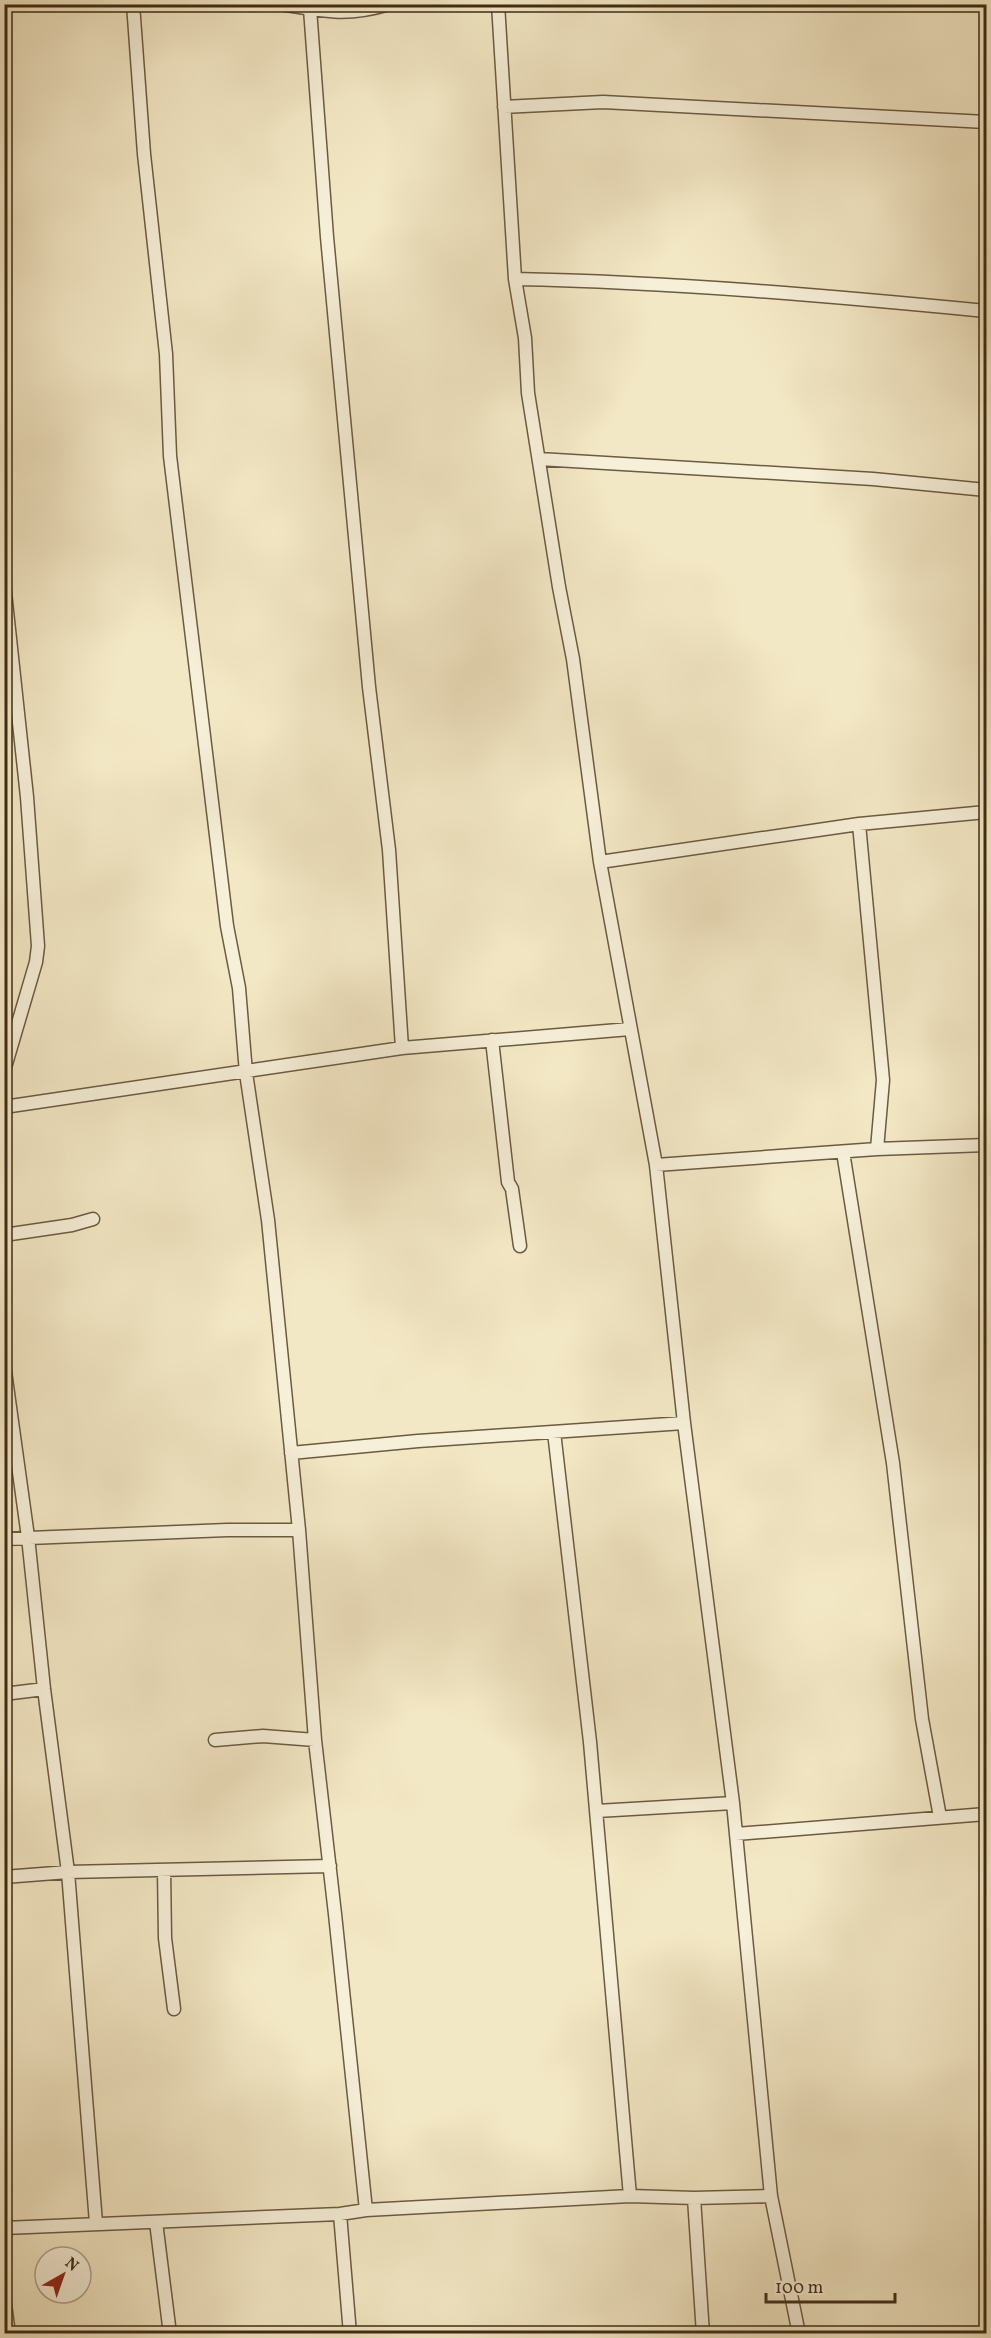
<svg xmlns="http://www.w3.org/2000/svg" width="991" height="2338" font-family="Vollkorn,serif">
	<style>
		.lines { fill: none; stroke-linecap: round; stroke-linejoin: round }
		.minor-casing { stroke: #6b5b41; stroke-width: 15 }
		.minor { stroke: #f7f0d9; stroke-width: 12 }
	</style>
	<rect width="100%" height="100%" fill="#f3e8c5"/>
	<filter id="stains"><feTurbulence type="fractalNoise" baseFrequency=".00333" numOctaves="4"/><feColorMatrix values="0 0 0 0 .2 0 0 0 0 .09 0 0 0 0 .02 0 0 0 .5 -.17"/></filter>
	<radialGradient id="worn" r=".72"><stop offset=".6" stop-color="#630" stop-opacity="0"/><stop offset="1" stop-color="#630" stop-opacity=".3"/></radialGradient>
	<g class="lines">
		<g class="minor-casing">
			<path id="minor" d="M133,4L144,154L166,354L170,456L227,926L239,988L246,1073L268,1220L299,1530L315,1740L335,1914L366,2210
				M280,4C322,11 347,17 389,4
				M498,4L515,279L525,338L528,393L559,587L573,659L600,862
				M310,9L327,237L369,687L389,850L402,1048
				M504,107L603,102L986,122
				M515,279C673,282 830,296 986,311
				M539,459L873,479L986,490
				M4,583L27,797L38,946L36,962L4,1071
				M859,824L883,1080L877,1149
				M492,1040L508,1182L512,1189L520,1246
				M4,1107L402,1048L630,1029
				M843,1152L893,1463L922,1719L940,1817
				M656,1165L877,1149L986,1145
				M4,1235L72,1225L93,1219
				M4,1364L28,1537L44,1689L68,1872L96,2223
				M554,1432L590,1742L630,2196
				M291,1453L418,1441L684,1423
				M4,1539L227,1530H299
				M4,1694L44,1689
				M215,1740L263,1736L315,1740
				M597,1811L733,1803
				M736,1834L986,1814
				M164,1870L165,1938L174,2009
				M4,1877L68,1872L330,1866
				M771,2196L799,2334
				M694,2198L703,2334
				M340,2214L350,2334
				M156,2222L170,2334
				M4,2228L340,2214L366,2210L630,2196L694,2198L771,2196L733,1803L684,1423L656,1165L600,862L859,824L986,812
				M4,2297L9,2334"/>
		</g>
		<use href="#minor" class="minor"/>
	</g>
	<rect width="991" height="2338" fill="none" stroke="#f3e8c5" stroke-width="24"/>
	<rect x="6" y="6" width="979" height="2326" fill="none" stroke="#3e2c15" stroke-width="3"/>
	<rect x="12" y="12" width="967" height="2314" fill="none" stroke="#3e2c15" stroke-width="1.5"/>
	<g transform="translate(63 2275) rotate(40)"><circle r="28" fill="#f7f0d9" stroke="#ada28b" stroke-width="1.5"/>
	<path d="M0-4.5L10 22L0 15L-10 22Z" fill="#8f2418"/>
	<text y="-9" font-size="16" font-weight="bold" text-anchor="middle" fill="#3e2c15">N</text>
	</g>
	<path d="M766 2293v9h129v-9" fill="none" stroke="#3e2c15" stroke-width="3"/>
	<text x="775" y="2293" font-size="18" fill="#3e2c15" stroke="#f7f0d9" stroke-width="4.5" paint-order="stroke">100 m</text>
	<rect width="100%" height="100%" filter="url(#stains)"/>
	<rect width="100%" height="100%" fill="url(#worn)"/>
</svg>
